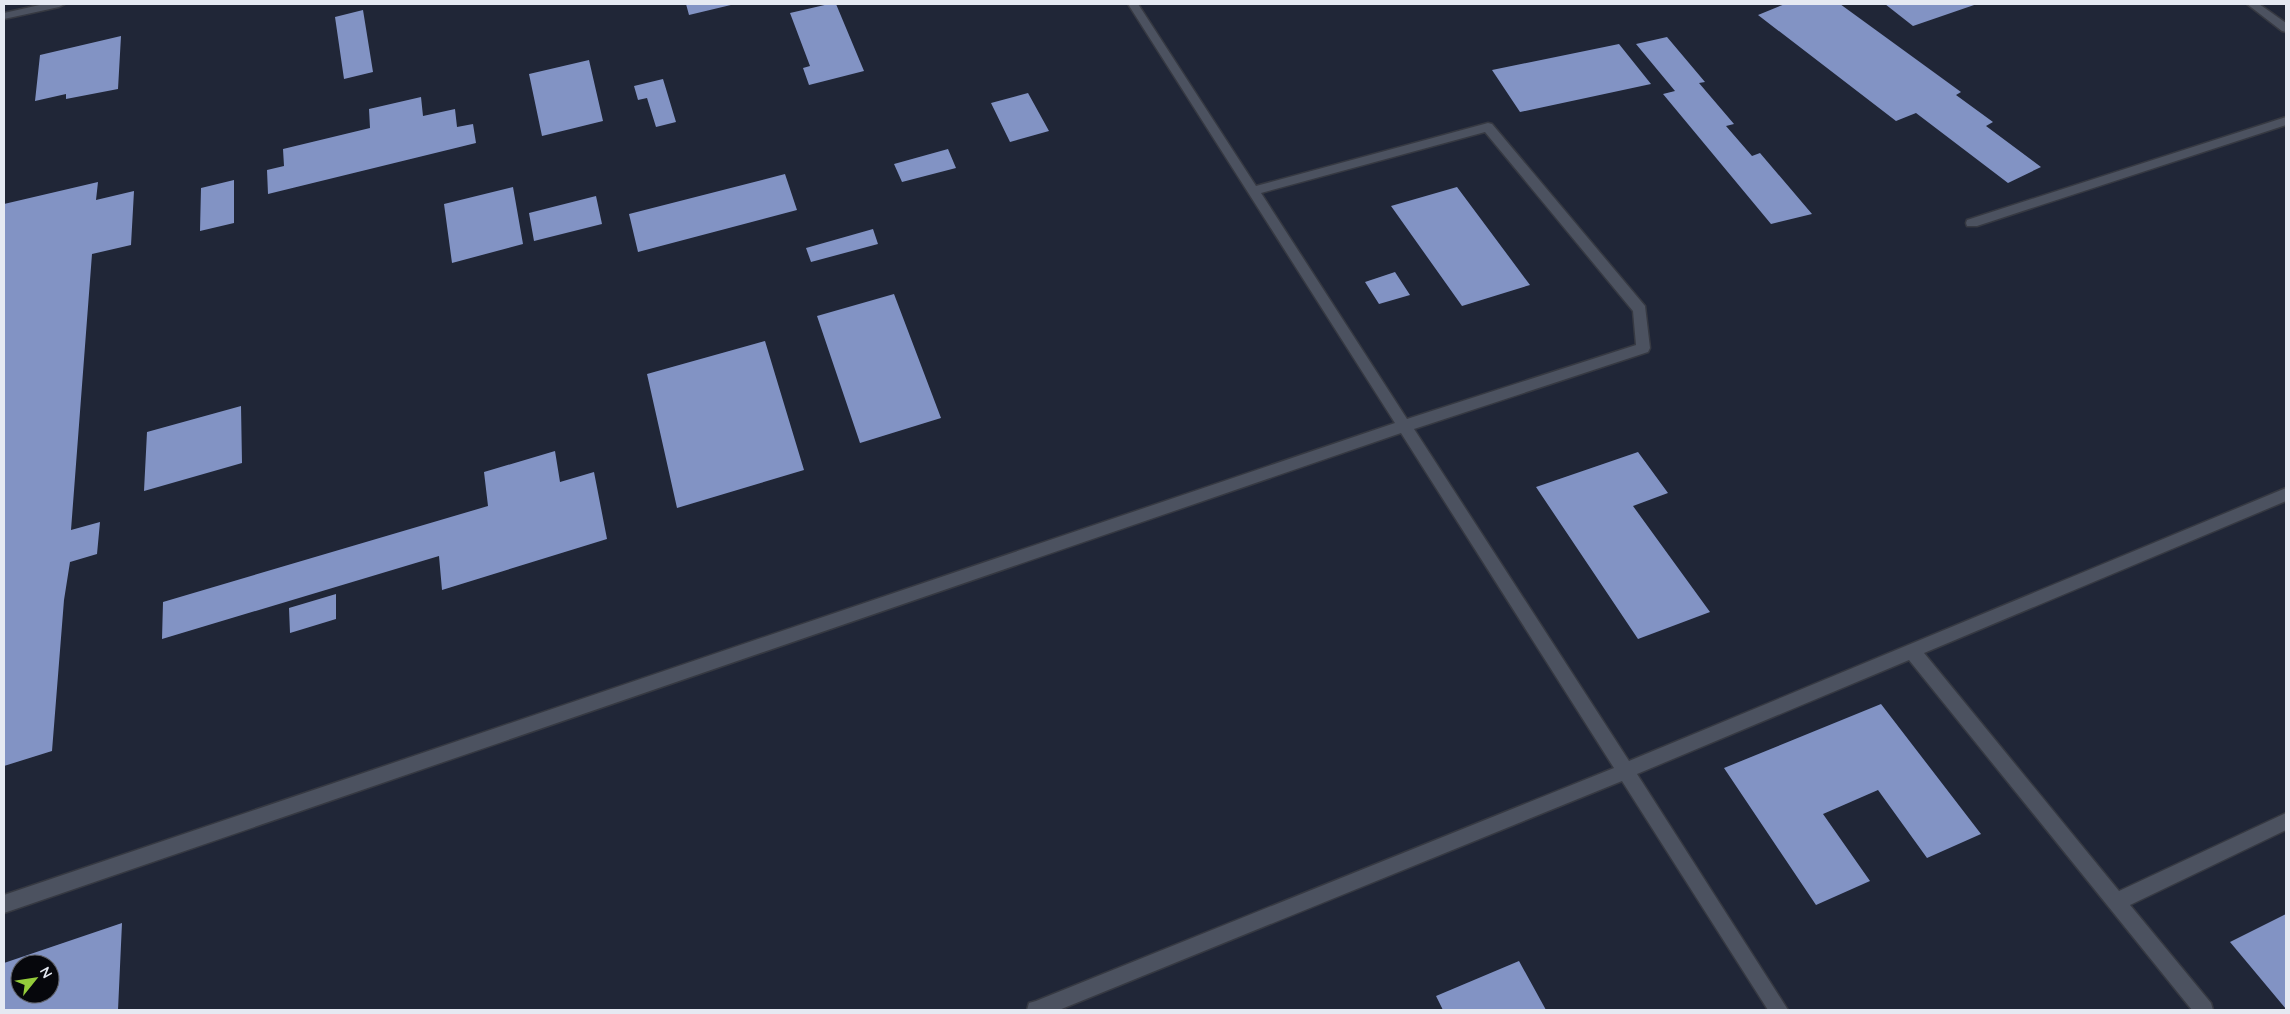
<svg xmlns="http://www.w3.org/2000/svg" width="2290" height="1014" font-family="Quicksand,sans-serif">
	<style>
		.built { fill: #202637; fill-rule: evenodd }
		.building { fill: #8293c4; fill-rule: evenodd }
		.lines { fill: none; stroke-linecap: round; stroke-linejoin: round }
		.lane-casing { stroke: #363942; stroke-width: 3 }
		.lane { fill: #4c5260; fill-rule: evenodd }
	</style>
	<rect width="100%" height="100%" fill="#181c29"/>
	<path class="built" d="M4,4H2286V1010H4ZM20,964H50V994H20Z"/>
	<path class="building" d="M686,4H735L689,15Z
		M829,4H836L864,71L809,85L803,68L810,66L790,13Z
		M1785,4H1840L1961,92L1956,95L1993,122L1986,126L2041,167L2008,183L1916,113L1896,121L1758,15Z
		M1885,4H1977L1913,26Z
		M363,10L373,72L344,79L335,17Z
		M121,36L118,89L66,99V94L35,101L40,55Z
		M1667,37L1705,82L1699,83L1734,124L1726,126L1752,156L1760,153L1812,214L1771,224L1663,94L1675,91L1636,44Z
		M1619,44L1651,84L1520,112L1492,70Z
		M589,60L603,121L542,136L529,74Z
		M663,79L676,122L656,127L647,98L638,100L634,86Z
		M1028,93L1049,131L1010,142L991,103Z
		M421,97L423,116L455,109L457,127L473,124L476,143L268,194L267,170L284,166L283,149L370,128L369,109Z
		M948,149L956,168L902,182L894,164Z
		M785,174L797,210L638,252L629,214Z
		M234,180V223L200,231L201,188Z
		M98,182L96,200L134,191L131,245L92,254L71,530L100,522L97,554L70,562L64,600L52,751L4,766V204Z
		M513,187L523,244L452,263L444,204Z
		M1457,187L1530,285L1462,306L1391,206Z
		M596,196L602,224L534,241L529,213Z
		M873,229L878,244L811,262L806,248Z
		M1395,272L1410,295L1379,304L1365,282Z
		M894,294L941,418L860,443L817,316Z
		M765,341L804,470L677,508L647,374Z
		M241,406L242,463L144,491L147,432Z
		M555,451L560,482L594,472L607,539L442,590L439,556L162,639L163,602L488,506L484,472Z
		M1638,452L1668,493L1633,506L1710,612L1638,639L1536,487Z
		M336,594V619L290,633L289,608Z
		M1881,704L1981,834L1927,858L1878,790L1823,814L1870,881L1816,905L1724,768Z
		M2286,914V1009L2230,942Z
		M122,923L118,1010H4V963ZM20,964H50V994H20Z
		M1519,961L1546,1010H1443L1436,996Z"/>
	<g class="lines">
		<g class="lane-casing">
			<path id="lane" d="M44,4H65L59,7L4,19V13Z
				M1128,4H1138L1256,186L1488,123L1492,124L1645,306L1650,348L1648,352L1414,429L1629,761L2286,488V501L1924,653L2119,891L2286,813V830L2130,905L2211,1003L2213,1010H2192L1909,660L1637,774L1788,1010H1768L1622,781L1059,1010H1027L1029,1003L1036,1001L1614,768L1401,433L4,913V895L1395,423ZM1485,132L1633,311L1636,345L1407,419L1261,193Z
				M2247,4H2259L2286,23V32L2282,31Z
				M2286,117V125L1977,226H1967L1966,223L1967,220Z"/>
		</g>
		<use href="#lane" class="lane"/>
	</g>
	<rect width="2290" height="1014" fill="none" stroke="#e5e9f2" stroke-width="10"/>
	<g transform="translate(35 979) rotate(60)"><circle r="24" fill="#06070c" stroke="#5f6168"/>
	<path d="M0-4L9 19L0 12L-9 19Z" fill="#94cc3b"/>
	<text y="-8" font-size="14" font-weight="bold" text-anchor="middle" fill="#e5e9f2">N</text>
	</g>
</svg>
